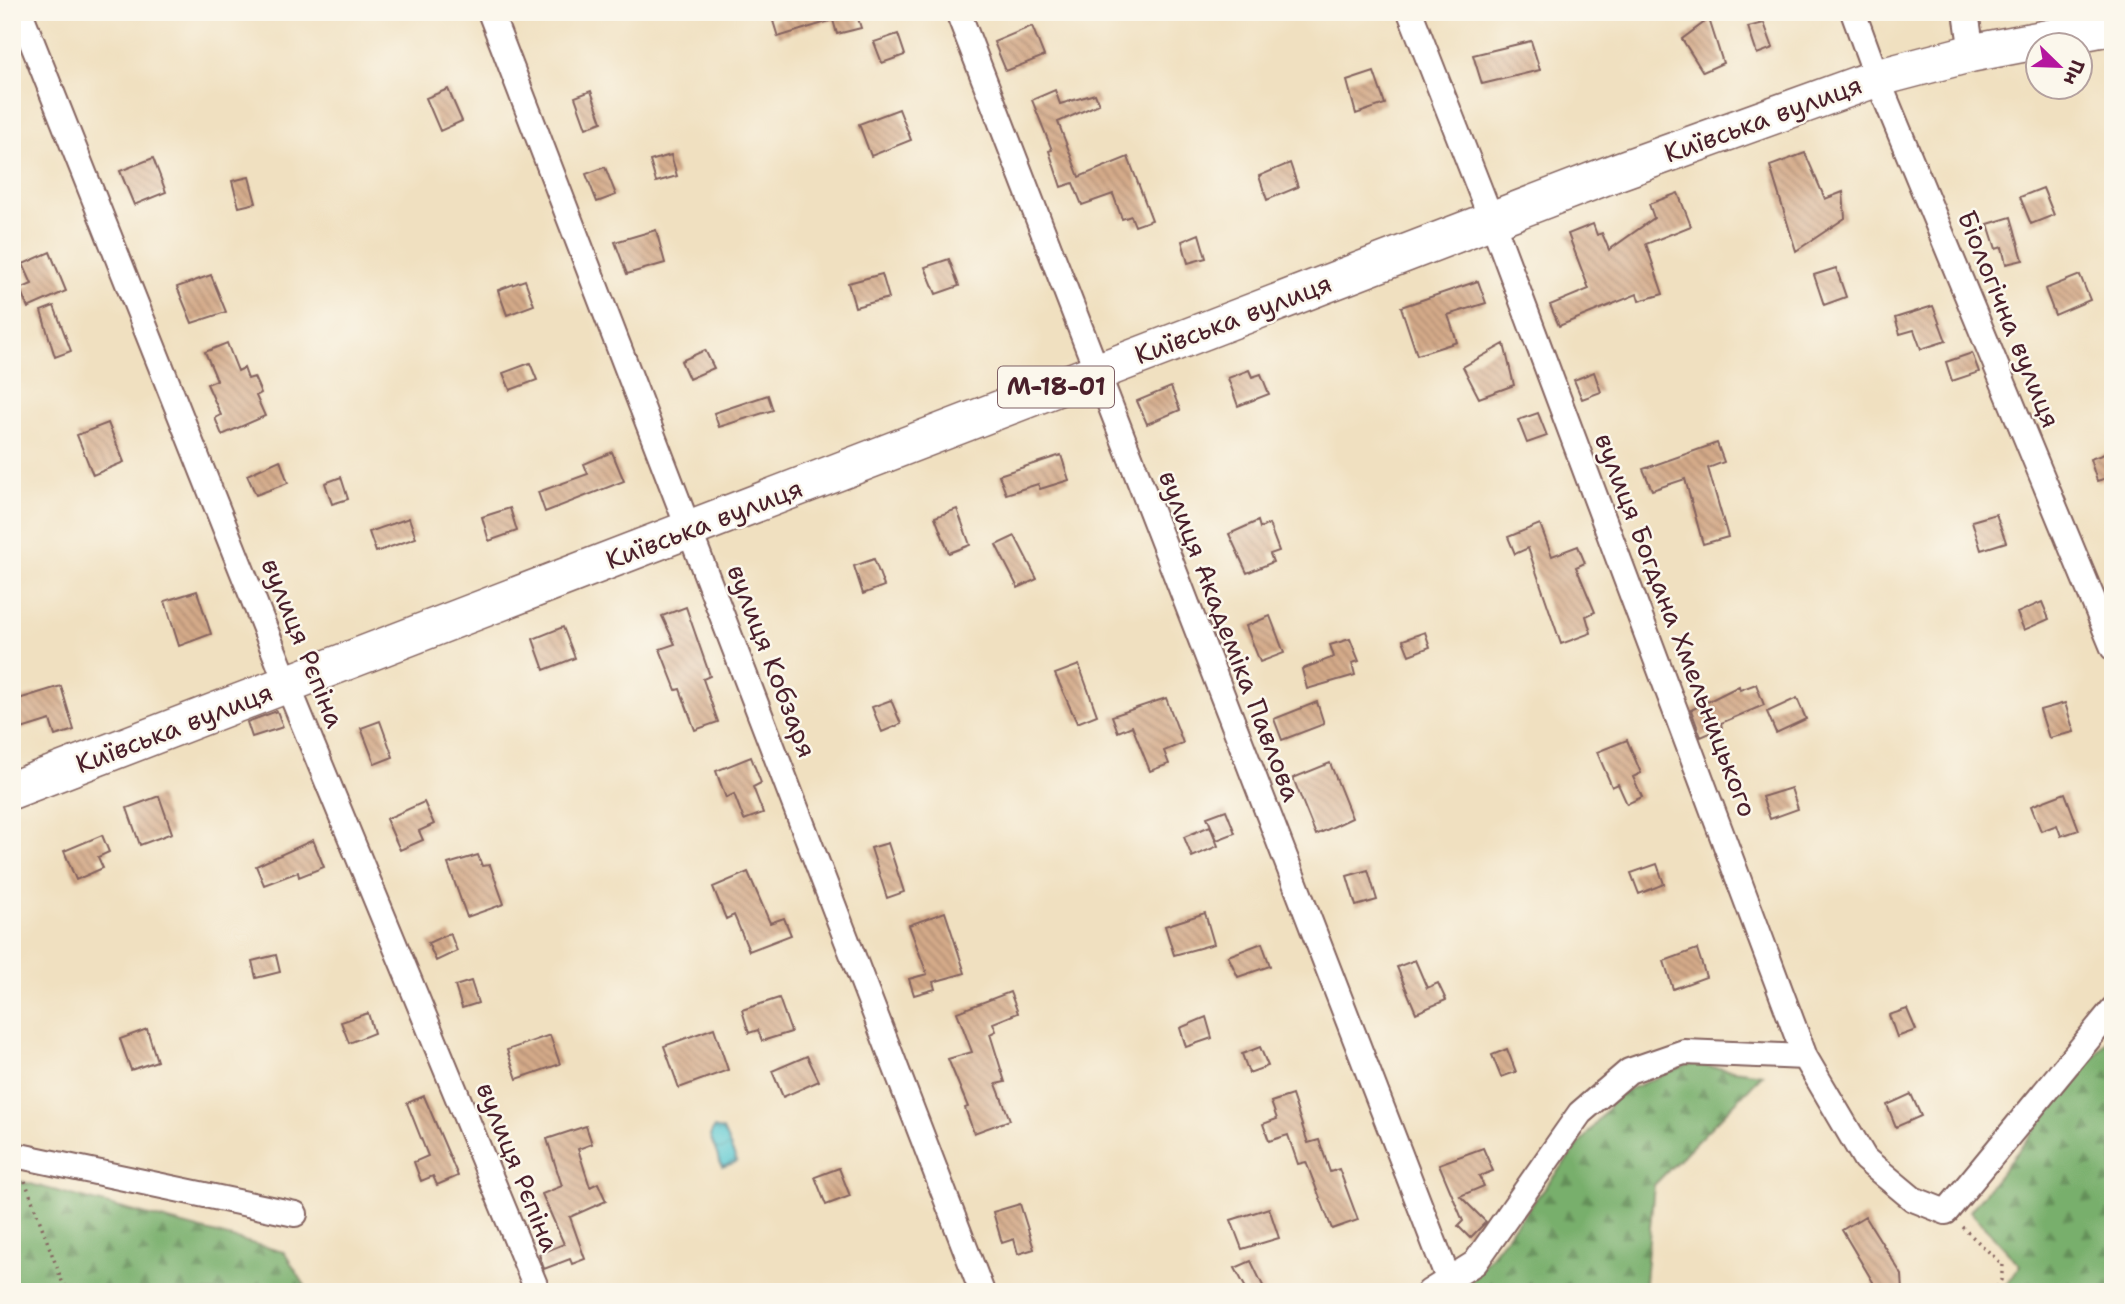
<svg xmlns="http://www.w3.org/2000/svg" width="2125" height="1304" font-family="'Shantell Sans',sans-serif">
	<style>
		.forest { fill: url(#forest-firs); stroke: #61674c; stroke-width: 2 }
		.water { fill: url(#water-waves); stroke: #53747e; stroke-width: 2 }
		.building { fill: url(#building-back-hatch) }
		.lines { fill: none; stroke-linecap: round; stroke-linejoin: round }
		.minor-casing { stroke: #84635f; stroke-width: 28 }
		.highway-casing { stroke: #84635f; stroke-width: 40 }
		.path { stroke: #84635f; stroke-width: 3.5; stroke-dasharray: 2 5; stroke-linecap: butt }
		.minor { stroke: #fff; stroke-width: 24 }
		.highway { stroke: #fff; stroke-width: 37 }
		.labels { text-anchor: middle; stroke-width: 5; stroke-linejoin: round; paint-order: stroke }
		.shield { fill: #fbf7ec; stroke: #7f6065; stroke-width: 2 }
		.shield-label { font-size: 24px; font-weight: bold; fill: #4a1f2b }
		.street-label { font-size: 26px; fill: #4a1f2b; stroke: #fbf7ec }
	</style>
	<defs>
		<pattern id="forest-firs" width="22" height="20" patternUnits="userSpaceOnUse" patternTransform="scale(1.75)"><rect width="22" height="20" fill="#78af6c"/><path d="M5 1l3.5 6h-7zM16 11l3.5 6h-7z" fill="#648e59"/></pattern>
		<pattern id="water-waves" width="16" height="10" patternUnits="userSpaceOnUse" patternTransform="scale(1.75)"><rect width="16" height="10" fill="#5cc9d2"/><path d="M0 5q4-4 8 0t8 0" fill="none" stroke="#52acb4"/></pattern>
		<pattern id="building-back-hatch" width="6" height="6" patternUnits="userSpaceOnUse" patternTransform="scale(1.75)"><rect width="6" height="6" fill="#d4aa89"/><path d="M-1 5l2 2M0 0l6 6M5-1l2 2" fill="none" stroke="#ae8a70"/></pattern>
	</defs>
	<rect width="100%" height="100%" fill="#fbf7ec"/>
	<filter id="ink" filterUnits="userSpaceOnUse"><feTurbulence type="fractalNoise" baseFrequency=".0143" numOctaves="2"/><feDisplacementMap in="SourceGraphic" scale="14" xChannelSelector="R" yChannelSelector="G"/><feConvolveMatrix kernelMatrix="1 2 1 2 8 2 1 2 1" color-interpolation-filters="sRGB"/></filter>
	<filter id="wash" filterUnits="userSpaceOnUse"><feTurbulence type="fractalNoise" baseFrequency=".00686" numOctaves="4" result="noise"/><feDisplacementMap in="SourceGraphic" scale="28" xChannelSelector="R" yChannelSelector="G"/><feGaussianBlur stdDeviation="1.57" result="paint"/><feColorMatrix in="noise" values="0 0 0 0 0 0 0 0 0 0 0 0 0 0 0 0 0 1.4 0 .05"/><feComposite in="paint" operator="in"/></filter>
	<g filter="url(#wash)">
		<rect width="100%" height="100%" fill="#f0e0c0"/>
		<path class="forest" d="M2113,1033V1292H2001L2020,1265L1970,1211Z
			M1689,1064L1763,1074L1654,1185L1644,1292H1462L1620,1093Z
			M12,1179L284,1252L309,1292H12Z"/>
		<path class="water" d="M714,1128L723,1130L737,1162L722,1167L710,1136Z"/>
		<g id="blocks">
			<path class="building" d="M800,12H856L861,28L837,34L833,20L778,37L773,21Z
				M1709,19L1723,63L1703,72L1682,39Z
				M1764,23L1773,48L1757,54L1748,27Z
				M1032,26L1044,56L1006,71L994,42Z
				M898,34L905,55L882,63L874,42Z
				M1531,41L1540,70L1482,84L1473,55Z
				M1374,72L1385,104L1356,114L1347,81Z
				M448,89L462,121L440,131L426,98Z
				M1055,90L1060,104L1095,94L1099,104L1058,122L1079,177L1128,157L1152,220L1135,226L1131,216L1122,219L1113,194L1082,205L1073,183L1061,187L1049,151L1052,150L1032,100Z
				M591,91L602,122L586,128L575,97Z
				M899,109L911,140L871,156L859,124Z
				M1805,153L1825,199L1843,192L1845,218L1796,251L1770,166Z
				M671,155L677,176L656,182L650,161Z
				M153,158L166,192L134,205L120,171Z
				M1290,163L1298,187L1267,200L1259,176Z
				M605,167L616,195L597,202L586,174Z
				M249,177L256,203L239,207L232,181Z
				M2043,188L2054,215L2031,224L2020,197Z
				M1678,193L1691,226L1646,244L1663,294L1639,301L1637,294L1559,326L1550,305L1589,289L1568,234L1593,224L1597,235L1602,233L1609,250L1654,218L1649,204Z
				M2011,217L2023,260L2006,264L2002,247L1996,249L1988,224Z
				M656,230L665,263L627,274L615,242Z
				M1199,234L1206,258L1188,263L1182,241Z
				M50,252L66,291L28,308L20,289L32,284L23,264Z
				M949,259L959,286L936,294L925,267Z
				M1836,268L1846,297L1824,305L1814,275Z
				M882,274L889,298L855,307L848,283Z
				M211,275L226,312L192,323L177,287Z
				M2080,275L2090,300L2055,315L2045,289Z
				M525,280L534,305L507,315L498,290Z
				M1478,281L1486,303L1448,315L1457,342L1417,355L1401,307Z
				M54,306L71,351L55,357L41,311Z
				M1933,306L1946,341L1921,349L1914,330L1900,334L1895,318Z
				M227,343L238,371L244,368L248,379L254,377L261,393L256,396L265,416L222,435L215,418L221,415L207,384L217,380L205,352Z
				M1504,344L1514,385L1479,398L1463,367Z
				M705,350L714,368L689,379L681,361Z
				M1972,353L1979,372L1952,381L1946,362Z
				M530,363L537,380L510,390L503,373Z
				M1249,370L1252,377L1261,374L1269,394L1238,406L1228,378Z
				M1594,372L1601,392L1582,399L1574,380Z
				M1171,387L1180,410L1147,424L1137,401Z
				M768,395L773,410L719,427L714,413Z
				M1538,413L1547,436L1527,443L1518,420Z
				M108,423L124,462L93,475L77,435Z
				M1717,443L1724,462L1708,468L1728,537L1703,544L1685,479L1652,490L1643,469Z
				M2113,451V476L2097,481L2090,459Z
				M612,452L624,481L545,512L538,492L588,474L584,464Z
				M1061,455L1069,480L1040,489L1038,484L1006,494L999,475Z
				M280,460L288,483L256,495L247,475Z
				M341,477L348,499L332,504L325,483Z
				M510,508L517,531L489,541L482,517Z
				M957,509L970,545L949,553L935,517Z
				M1996,514L2006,542L1981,550L1972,521Z
				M409,518L416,538L376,552L369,532Z
				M1258,521L1260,528L1269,524L1279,551L1270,554L1273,562L1247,573L1229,534Z
				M1540,524L1552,556L1578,546L1585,563L1576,567L1595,612L1586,616L1591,633L1561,644L1528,548L1515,554L1508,537Z
				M1015,536L1037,579L1018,588L996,545Z
				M874,559L884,586L863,594L854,566Z
				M197,591L211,634L179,646L165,601Z
				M2042,602L2049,619L2024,630L2017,613Z
				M686,607L710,676L703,679L718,722L695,730L680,689L676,690L660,649L675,644L662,616Z
				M1270,616L1284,653L1260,662L1246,626Z
				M563,627L575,658L544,670L533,639Z
				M1425,632L1430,647L1409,655L1403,640Z
				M1350,639L1359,661L1352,663L1355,675L1307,689L1302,669L1334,657L1330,645Z
				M1079,665L1097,715L1077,723L1055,674Z
				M1756,684L1764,705L1721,723L1722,728L1701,737L1691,710L1739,686L1740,690Z
				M61,686L74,730L55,736L50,720L12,732V701Z
				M1166,698L1183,743L1164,751L1169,764L1150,771L1132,726L1118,732L1112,716Z
				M1797,698L1806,719L1776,733L1767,712Z
				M891,700L901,724L882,732L872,707Z
				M1317,702L1324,724L1282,740L1274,719Z
				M2065,703L2074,732L2049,738L2040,710Z
				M277,711L283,727L252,737L247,722Z
				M380,721L393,757L375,764L361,728Z
				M1627,740L1641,773L1633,777L1642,797L1627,804L1618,784L1612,787L1597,752Z
				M751,757L761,783L753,787L763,813L744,820L734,794L726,798L716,771Z
				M1330,763L1352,818L1316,835L1293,778Z
				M1791,788L1798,809L1770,819L1762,797Z
				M2065,793L2079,830L2061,836L2057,825L2041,831L2031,806Z
				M159,796L172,833L140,845L127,808Z
				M424,802L434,824L419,831L423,840L400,850L386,819Z
				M1226,810L1235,833L1217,840L1207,817Z
				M1210,826L1218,846L1192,857L1184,837Z
				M102,835L109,852L98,857L103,868L76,880L64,851Z
				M313,840L324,867L299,877L298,872L264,885L256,866Z
				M888,843L904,892L887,898L871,848Z
				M478,855L482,866L490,865L504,904L467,917L448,864Z
				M1657,864L1664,884L1639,894L1631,873Z
				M1368,870L1377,900L1356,906L1347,876Z
				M748,872L770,923L784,918L791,935L749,951L734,915L726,919L713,887Z
				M945,912L965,973L933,982L935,989L914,995L909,979L927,974L909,925Z
				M1205,913L1214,944L1174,955L1165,926Z
				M450,933L457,951L436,961L428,943Z
				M1262,943L1270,966L1238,977L1228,956Z
				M1697,949L1706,977L1673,989L1664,961Z
				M276,955L280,972L256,978L252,961Z
				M1415,960L1427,988L1438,983L1446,1000L1416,1013L1397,967Z
				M471,981L478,1003L462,1008L455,986Z
				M1010,992L1018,1013L993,1023L996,1031L990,1034L1005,1082L996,1084L1010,1120L974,1133L965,1108L968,1107L948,1059L972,1052L957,1012Z
				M779,998L791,1032L762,1041L758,1030L749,1033L742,1010Z
				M1907,1009L1916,1030L1897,1037L1889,1015Z
				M368,1013L374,1033L349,1043L341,1022Z
				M1206,1017L1212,1038L1186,1047L1180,1028Z
				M714,1028L728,1070L679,1088L664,1046Z
				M147,1029L157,1061L131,1070L120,1039Z
				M550,1035L560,1064L517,1079L507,1050Z
				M1260,1047L1268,1066L1249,1073L1242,1054Z
				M1507,1049L1516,1072L1501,1077L1492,1055Z
				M807,1056L819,1081L783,1097L772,1071Z
				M1911,1094L1921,1116L1896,1127L1887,1105Z
				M1292,1095L1308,1143L1319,1140L1330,1172L1339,1169L1358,1220L1332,1229L1306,1162L1298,1164L1288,1135L1269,1141L1263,1124L1277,1119L1271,1102Z
				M424,1096L458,1176L437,1185L433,1176L421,1181L414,1162L428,1156L407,1103Z
				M586,1126L592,1144L578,1149L590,1187L598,1183L606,1201L570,1217L585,1259L572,1264L570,1259L544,1269L539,1254L564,1244L542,1194L562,1186L547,1139Z
				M1483,1148L1493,1171L1479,1176L1484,1186L1460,1196L1486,1222L1470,1238L1458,1226L1463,1221L1439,1164Z
				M839,1168L850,1196L826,1205L815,1177Z
				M1020,1204L1034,1249L1018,1254L1014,1239L1002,1243L993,1212Z
				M1269,1208L1279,1238L1242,1249L1231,1220Z
				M1865,1216L1902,1275L1903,1292H1873V1282L1842,1230Z
				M1251,1261L1266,1292H1248L1235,1268Z"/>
		</g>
	</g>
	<g filter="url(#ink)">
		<use href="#blocks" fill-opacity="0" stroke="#84635f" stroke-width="2"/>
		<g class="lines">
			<g class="minor-casing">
				<path id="minor" d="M20,12L287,684L538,1292
					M490,12L982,1292
					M958,12L1449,1281
					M1410,12L1492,221L1805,1057L1865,1159L1913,1199L1946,1212L2113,1009
					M1853,12L1877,78L2113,648
					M1966,12L1972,53
					M12,1150L15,1155L295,1214
					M1429,1292L1475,1263L1580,1113L1629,1071L1684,1052L1805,1057"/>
			</g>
			<g class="highway-casing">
				<path id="highway" d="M12,790L1619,171L1877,78L1972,53L2113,26"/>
			</g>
			<path class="path" d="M25,1181L63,1284L75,1292
				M1962,1227L2003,1265L2001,1280L1994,1292"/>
			<use href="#minor" class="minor"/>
			<use href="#highway" class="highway"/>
		</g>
	</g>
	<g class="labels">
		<rect class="shield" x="998" y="366.5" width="116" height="41" rx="5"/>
		<g class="shield-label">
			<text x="1056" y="395">М-18-01</text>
		</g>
		<g class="street-label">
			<text transform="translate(1763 119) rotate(-20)" y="9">Київська вулиця</text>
			<text transform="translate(1233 319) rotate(-21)" y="9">Київська вулиця</text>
			<text transform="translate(2009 319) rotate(68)" y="9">Біологічна вулиця</text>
			<text transform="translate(704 524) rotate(-21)" y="9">Київська вулиця</text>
			<text transform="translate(1676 625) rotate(69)" y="9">вулиця Богдана Хмельницького</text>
			<text transform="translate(1230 636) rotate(69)" y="9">вулиця Академіка Павлова</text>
			<text transform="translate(303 643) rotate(68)" y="9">вулиця Рєпіна</text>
			<text transform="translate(772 661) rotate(69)" y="9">вулиця Кобзаря</text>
			<text transform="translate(174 728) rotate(-21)" y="9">Київська вулиця</text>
			<text transform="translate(518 1167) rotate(68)" y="9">вулиця Рєпіна</text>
		</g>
	</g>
	<rect width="2125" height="1304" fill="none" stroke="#fbf7ec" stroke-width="42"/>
	<g transform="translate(2059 66) rotate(113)"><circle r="33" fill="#fbf7ec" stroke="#b4a19f" stroke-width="2"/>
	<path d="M0-5L12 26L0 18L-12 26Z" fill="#b5179e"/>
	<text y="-10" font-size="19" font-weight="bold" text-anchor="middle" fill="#4a1f2b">Пн</text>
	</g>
</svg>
